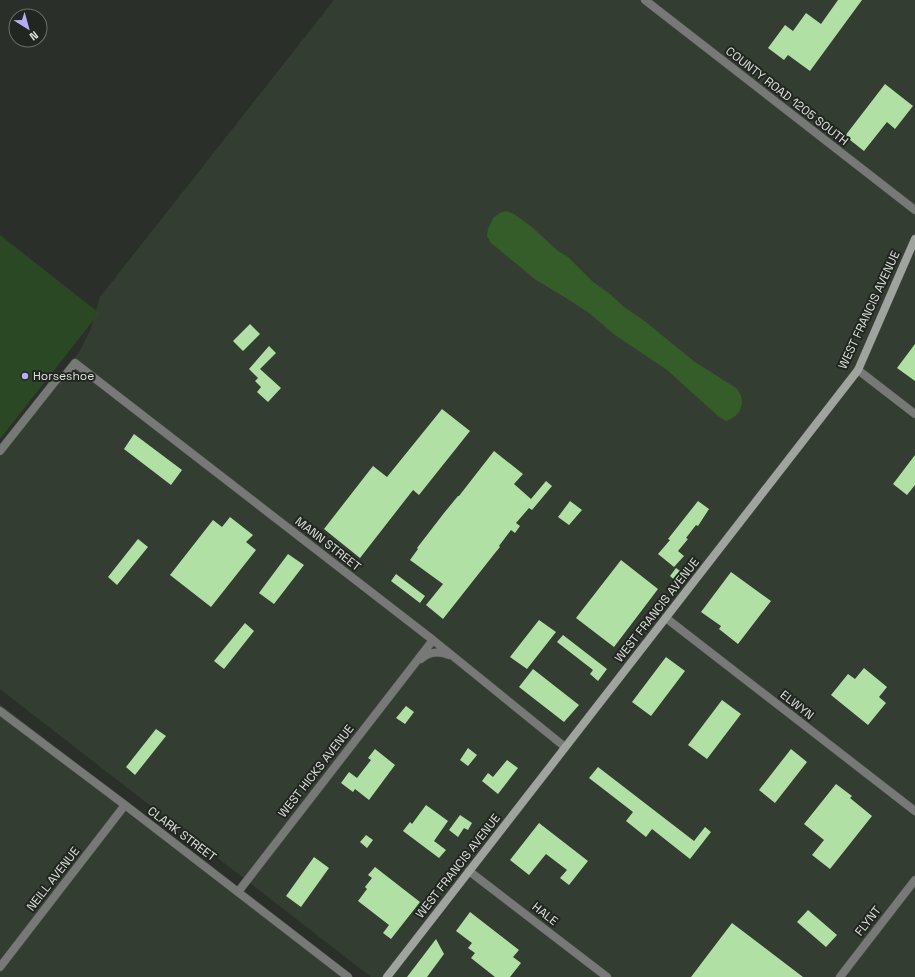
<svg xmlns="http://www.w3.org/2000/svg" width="915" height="977" font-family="'Space Grotesk',sans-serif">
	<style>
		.built { fill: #343d32 }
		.green { fill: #2b4824 }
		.water { fill: #345d29 }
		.building { fill: #b1e0a5 }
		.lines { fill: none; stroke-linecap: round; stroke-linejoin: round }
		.street-casing { stroke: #474c46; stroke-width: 9 }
		.secondary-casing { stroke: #474c46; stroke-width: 9 }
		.street { stroke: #767976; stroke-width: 8 }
		.secondary { stroke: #9fa49e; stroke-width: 8 }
		.poi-dot { fill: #b6acf8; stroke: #212620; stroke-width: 1.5 }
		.labels { text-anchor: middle; stroke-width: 4; stroke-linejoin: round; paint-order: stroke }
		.street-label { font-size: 12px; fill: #dde0dc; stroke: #212620 }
		.poi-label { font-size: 12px; fill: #dde0dc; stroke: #212620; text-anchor: start }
	</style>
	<rect width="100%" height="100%" fill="#2a3029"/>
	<path class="built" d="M334,0H915V977H371L0,689V456L80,351L91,328L100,297Z
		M0,704L353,977H0Z"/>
	<path class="green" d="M0,235L99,313L0,439Z"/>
	<path class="water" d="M506,211L514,214L533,228L558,251L568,257L593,282L610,294L624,307L642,319L695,362L736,388C747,400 742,416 726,421L718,416L667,370L615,335L589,313L566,298L536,280L491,243L487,236L488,229L493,218L500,213Z"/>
	<path class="building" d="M838,0H862L810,71L788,55L784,60L768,48L785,25L793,31L806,13L821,24Z
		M885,84L913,106L895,129L887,122L864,151L845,136Z
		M250,324L260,334L243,351L233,341Z
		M915,344V381L897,368Z
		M269,346L276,353L260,369L281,388L268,402L257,392L261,387L255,381L258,378L249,369Z
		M442,409L470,431L419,495L413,490L360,558L324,529L373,466L387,477Z
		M134,434L182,470L171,485L124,449Z
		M494,451L523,474L514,484L531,499L546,481L552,486L532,510L529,508L516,523L520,526L515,533L511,530L499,546L500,547L495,553L443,619L426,605L443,584L410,560L418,549L417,548L444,513L458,496H459Z
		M915,455V485L907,495L893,484Z
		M570,501L582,510L569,525L558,517Z
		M698,501L709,509L698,526L696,525L686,538L688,539L678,551L684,556L674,567L658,554L670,540L668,539Z
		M230,517L253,535L246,542L256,550L211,607L170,575L213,520L222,527Z
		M138,539L148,547L117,585L108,577Z
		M288,554L304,565L274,604L259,593Z
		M621,560L658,589L614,647L576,618Z
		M676,568L683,573L677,582L670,576Z
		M731,572L771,601L738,644L719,629L721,626L701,612Z
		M396,574L425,596L420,603L391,581Z
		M539,620L556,632L527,669L510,657Z
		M245,623L254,631L224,669L214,661Z
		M563,635L607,669L598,681L590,674L593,670L557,642Z
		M666,657L685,671L651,716L632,702Z
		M864,668L887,687L879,697L886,703L868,725L831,695L848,674L855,679Z
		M533,669L579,705L564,722L519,687Z
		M722,700L741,714L707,759L688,745Z
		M406,706L414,712L405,724L396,718Z
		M156,729L166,736L135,775L126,767Z
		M468,748L477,755L468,766L460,760Z
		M375,749L395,765L369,800L355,789L353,792L341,783L349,772L357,778L371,760L368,758Z
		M791,749L807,762L775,803L759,790Z
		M507,760L518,768L498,794L482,781L488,773L493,777Z
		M598,767L694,841L705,827L711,832L690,859L652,829L646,837L626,821L633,812L589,778Z
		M836,784L852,796L850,798L872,816L830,869L812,855L824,840L804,824Z
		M426,805L448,821L434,841L446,850L439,858L403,831L410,822L412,824Z
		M460,815L472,823L468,830L464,828L458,837L449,830Z
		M539,823L588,861L569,885L560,878L567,870L546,854L529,875L510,860Z
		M366,835L373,840L367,848L360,842Z
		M314,857L329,868L301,907L286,896Z
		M375,867L420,902L391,939L383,933L389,925L358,901L367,889L365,887L372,878L368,875Z
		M808,910L837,935L826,947L797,922Z
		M470,912L519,950L513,957L521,963L510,977H495L471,958L475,953L468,948L472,943L456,931Z
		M732,923L803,977H691Z
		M436,939L444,954L427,977H407Z"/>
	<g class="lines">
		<g class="street-casing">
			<path id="street" d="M645,0L915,210
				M858,370L915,414
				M0,451L57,379L64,377L75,363L433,640L565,747
				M666,618L915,811
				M421,659C429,652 439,651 449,655
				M0,711L125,805L348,977
				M469,871L607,977
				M238,892L433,640
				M0,967L125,805
				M840,977L915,880"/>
		</g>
		<g class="secondary-casing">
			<path id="secondary" d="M387,977L858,370L915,239"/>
		</g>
		<use href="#street" class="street"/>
		<use href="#secondary" class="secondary"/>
	</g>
	<circle class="poi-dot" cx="25" cy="376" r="4"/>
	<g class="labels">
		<g class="street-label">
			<text transform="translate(787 96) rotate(38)" y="4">COUNTY ROAD 1205 SOUTH</text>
			<text transform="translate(869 310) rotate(-65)" y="4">WEST FRANCIS AVENUE</text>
			<text transform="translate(328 544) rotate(38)" y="4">MANN STREET</text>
			<text transform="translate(657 610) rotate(-52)" y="4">WEST FRANCIS AVENUE</text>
			<text transform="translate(797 705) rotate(38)" y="4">ELWYN</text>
			<text transform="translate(316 771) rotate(-52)" y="4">WEST HICKS AVENUE</text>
			<text transform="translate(182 834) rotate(37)" y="4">CLARK STREET</text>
			<text transform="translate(458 866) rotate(-52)" y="4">WEST FRANCIS AVENUE</text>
			<text transform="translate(53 879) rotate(-52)" y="4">NEILL AVENUE</text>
			<text transform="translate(545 914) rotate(38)" y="4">HALE</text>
			<text transform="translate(868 921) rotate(-52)" y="4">FLYNT</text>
		</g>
		<g class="poi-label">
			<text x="33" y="380">Horseshoe</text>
		</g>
	</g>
	<g transform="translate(28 28) rotate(143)"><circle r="19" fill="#212620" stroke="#6c706b"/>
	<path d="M0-3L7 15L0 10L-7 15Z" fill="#b6acf8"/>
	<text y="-6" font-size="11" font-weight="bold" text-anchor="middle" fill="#dde0dc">N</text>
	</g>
</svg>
